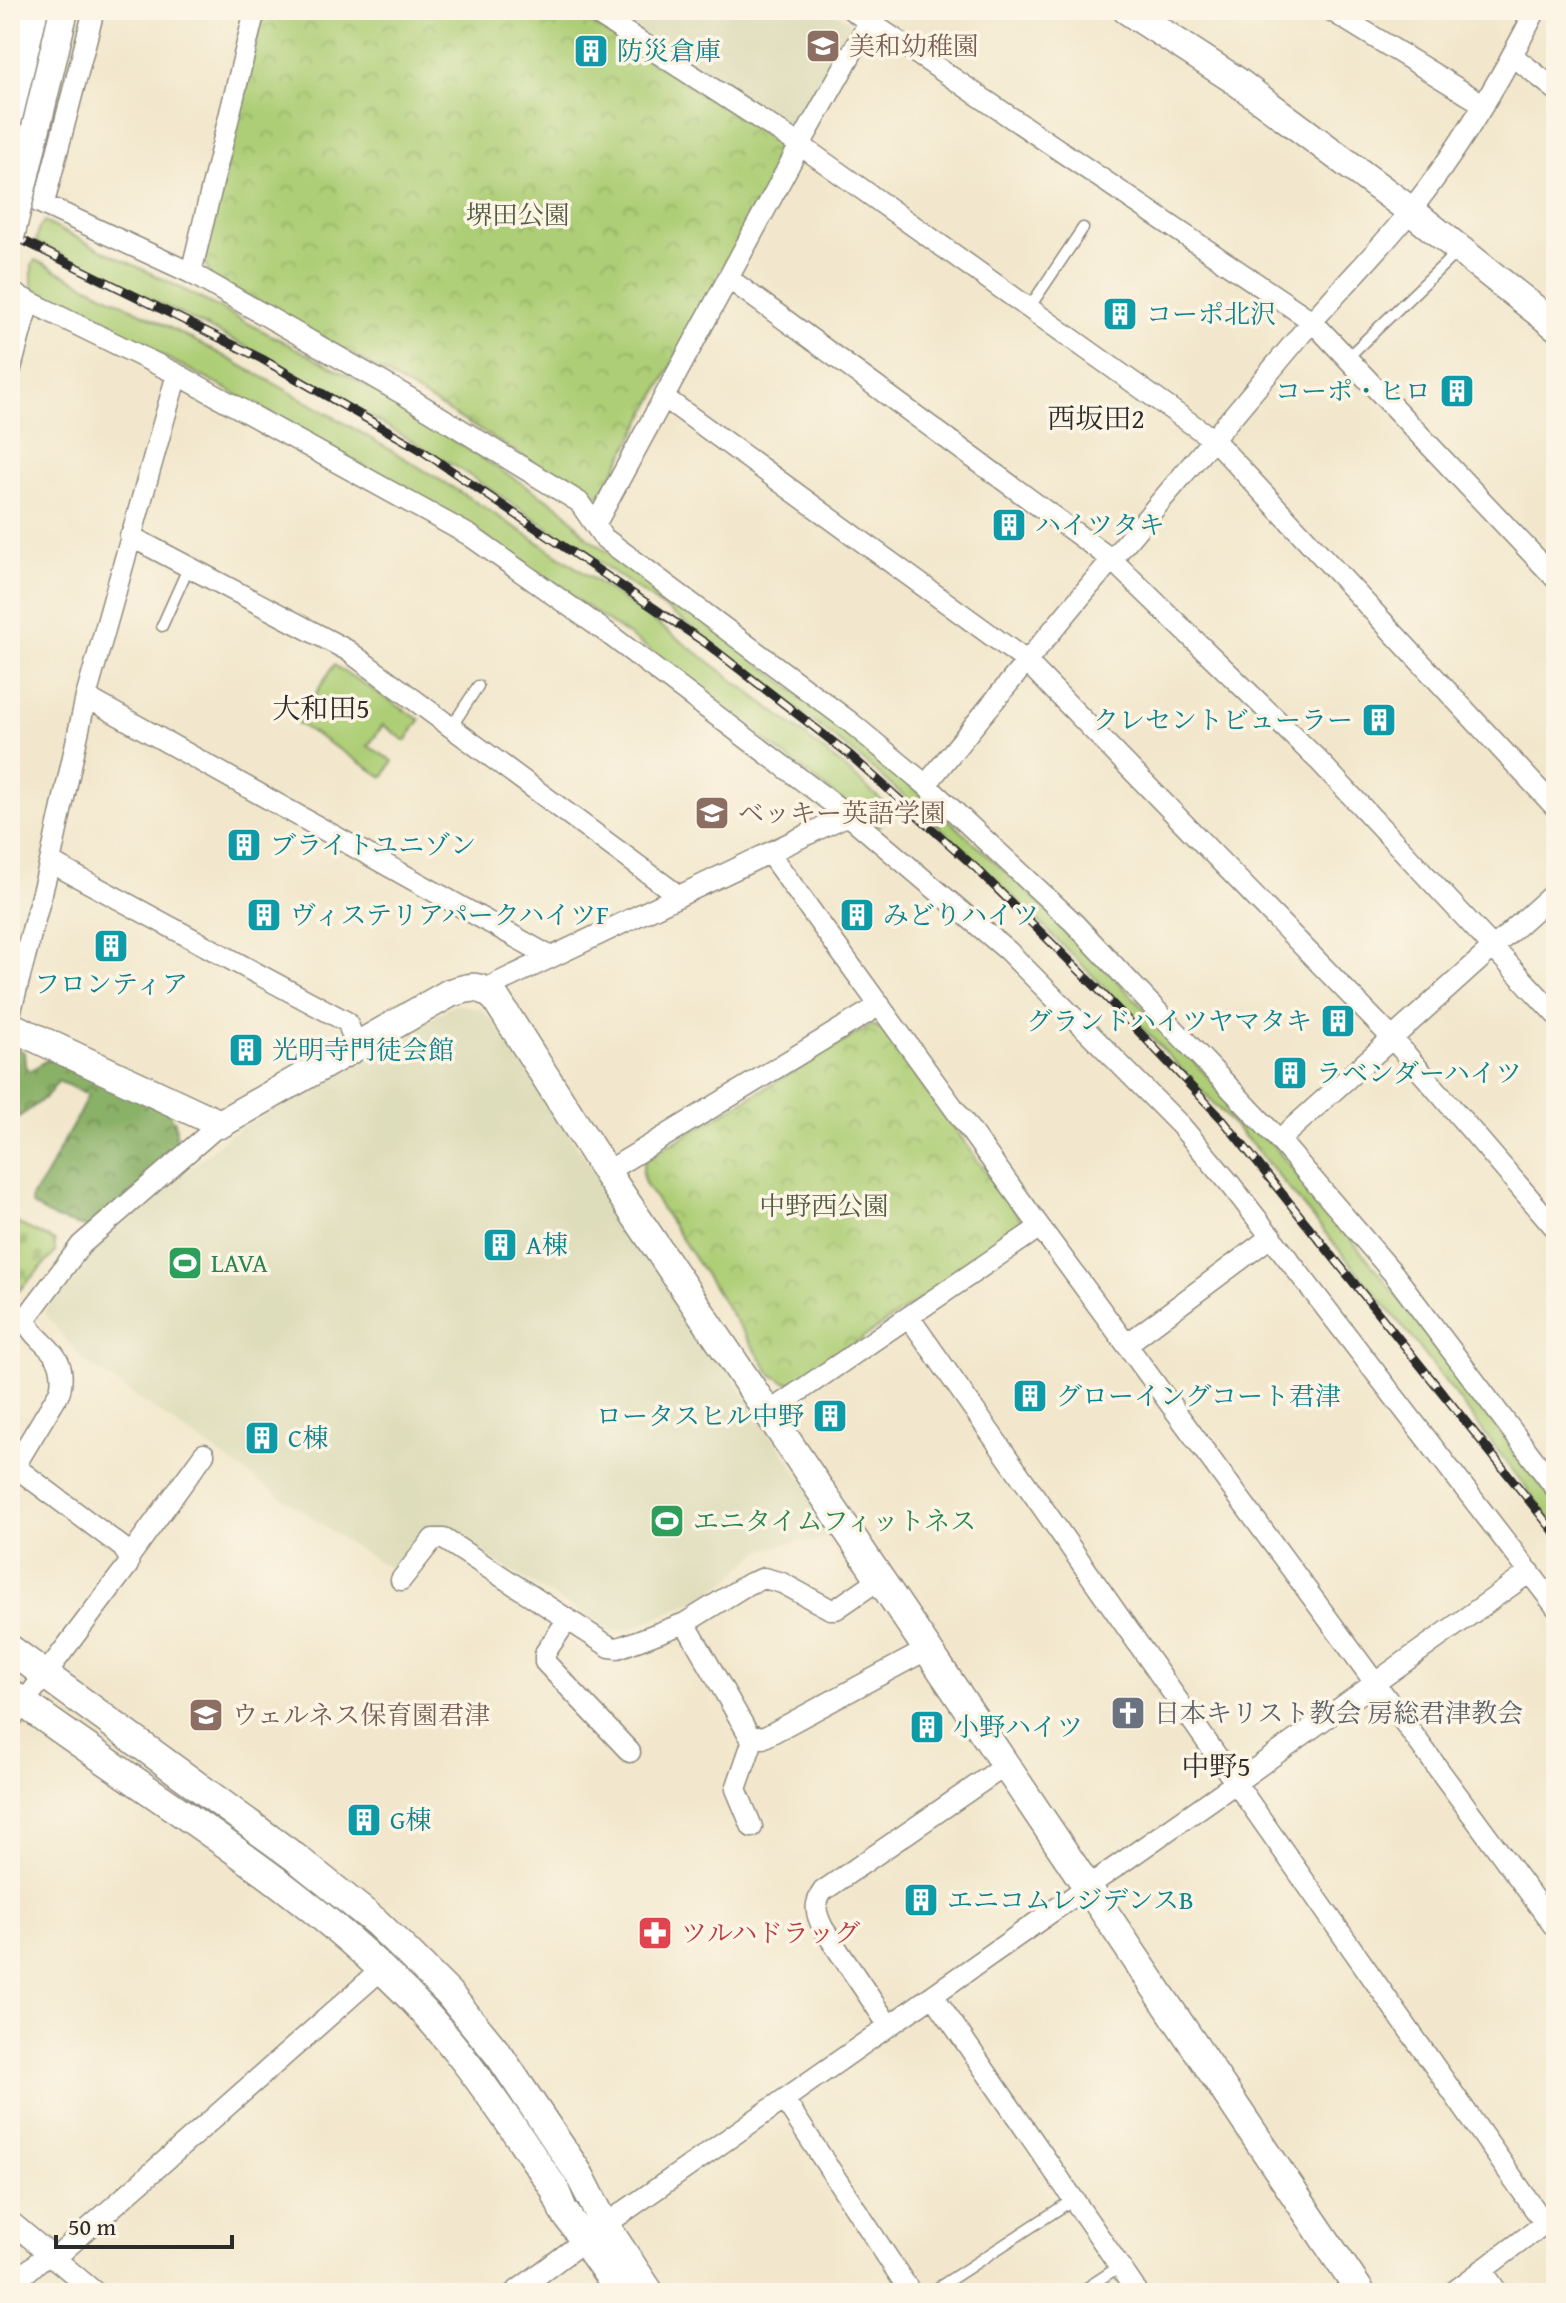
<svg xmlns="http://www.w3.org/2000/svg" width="1566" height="2303" font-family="'Gentium Book Plus','Noto Serif JP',serif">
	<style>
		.built { fill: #deddbb }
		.grass { fill: #adce76; stroke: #6c7c50; stroke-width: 2 }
		.forest { fill: url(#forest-crowns); stroke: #5a6e49; stroke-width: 2 }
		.cemetery { fill: url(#cemetery-stones); stroke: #6c7c50; stroke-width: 2 }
		.park { fill: url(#park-crowns); stroke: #6c7c50; stroke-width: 2 }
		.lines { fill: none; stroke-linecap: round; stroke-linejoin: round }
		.lane-casing { stroke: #8e897c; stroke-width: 13 }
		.street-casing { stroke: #8e897c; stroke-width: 23 }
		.secondary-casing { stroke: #8e897c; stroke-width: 31 }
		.lane { stroke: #fff; stroke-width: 10 }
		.street { stroke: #fff; stroke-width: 20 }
		.secondary { stroke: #fff; stroke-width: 28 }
		.rail-casing { stroke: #2b2b2b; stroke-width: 9 }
		.rail { stroke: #fcf5e5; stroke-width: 6; stroke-dasharray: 18; stroke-linecap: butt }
		.secondary-bridge-casing { stroke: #8e897c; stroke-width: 31; stroke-linecap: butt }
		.secondary-bridge { stroke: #fff; stroke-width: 28 }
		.labels { text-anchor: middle; stroke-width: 7; stroke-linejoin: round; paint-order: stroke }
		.education-label { font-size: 26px; fill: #785e54; stroke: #fcf5e5; text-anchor: start }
		.culture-label { font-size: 26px; fill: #0d838f; stroke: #fcf5e5; text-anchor: start }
		.park-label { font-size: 26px; fill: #525c42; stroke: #fcf5e5 }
		.leisure-label { font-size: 26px; fill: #27864d; stroke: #fcf5e5; text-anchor: start }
		.worship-label { font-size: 26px; fill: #5b616d; stroke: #fcf5e5; text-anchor: start }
		.health-label { font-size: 26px; fill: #be3a42; stroke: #fcf5e5; text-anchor: start }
		.neighbourhood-label { font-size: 28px; fill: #2b2b2b; stroke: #fcf5e5 }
	</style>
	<defs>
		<pattern id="forest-crowns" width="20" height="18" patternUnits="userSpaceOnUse" patternTransform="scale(2)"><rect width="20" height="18" fill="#8ab167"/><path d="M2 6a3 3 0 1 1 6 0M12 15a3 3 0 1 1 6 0" fill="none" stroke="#719055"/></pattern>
		<pattern id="cemetery-stones" width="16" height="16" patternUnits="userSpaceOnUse" patternTransform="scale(2)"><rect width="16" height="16" fill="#adce76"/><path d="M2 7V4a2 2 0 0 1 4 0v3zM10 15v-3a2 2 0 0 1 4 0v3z" fill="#95b166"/></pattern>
		<pattern id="park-crowns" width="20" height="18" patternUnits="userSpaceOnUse" patternTransform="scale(2)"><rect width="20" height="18" fill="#adce76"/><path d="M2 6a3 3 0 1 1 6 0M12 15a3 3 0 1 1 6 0" fill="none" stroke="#95b166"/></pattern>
	</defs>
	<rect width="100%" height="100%" fill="#fcf5e5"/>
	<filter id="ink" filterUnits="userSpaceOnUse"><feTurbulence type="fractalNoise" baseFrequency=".0125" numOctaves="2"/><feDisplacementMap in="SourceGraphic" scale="16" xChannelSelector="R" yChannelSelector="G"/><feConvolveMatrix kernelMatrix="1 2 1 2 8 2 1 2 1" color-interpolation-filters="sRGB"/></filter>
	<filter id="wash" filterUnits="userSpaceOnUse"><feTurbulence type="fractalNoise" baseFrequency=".006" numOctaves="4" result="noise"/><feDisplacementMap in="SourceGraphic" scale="32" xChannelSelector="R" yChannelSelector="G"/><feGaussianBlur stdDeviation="1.8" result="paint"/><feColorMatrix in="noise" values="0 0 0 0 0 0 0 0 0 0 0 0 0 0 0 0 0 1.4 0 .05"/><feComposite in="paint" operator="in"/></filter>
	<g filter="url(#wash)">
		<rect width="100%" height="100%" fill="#f2e7cc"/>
		<path class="built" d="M604,10H832L849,21L852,36L801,126L788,125Z
			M456,1004L481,1009L492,1020L834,1527L831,1536L813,1542L799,1541L760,1551L727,1581L702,1597L624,1632L611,1631L436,1526L424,1531L400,1566L388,1567L353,1546L82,1360L44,1312L91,1251L231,1134Z"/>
		<path class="grass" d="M44,222L167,281L355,379L563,509L586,536L758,662L848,733L929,801L1078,939L1274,1146L1378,1272L1556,1505V1527L1412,1338L1257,1150L1110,993L1022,905L931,819L857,756L697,631L579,548L461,470L273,360L36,242L39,228Z
			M35,260C269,373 496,503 704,658C769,707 833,755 892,810L877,828L647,648L466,524L221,386L32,289V265Z
			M334,665L420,720L406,741L383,725L368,746L393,761L383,777L297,723Z"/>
		<path class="forest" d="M13,1046L24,1052L25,1065L30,1071L47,1060L62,1059L166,1109L175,1122L178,1155L88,1228L56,1219L32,1205L31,1197C43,1183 47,1174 55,1158C66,1136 79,1117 88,1094L58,1081C49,1097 32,1108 17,1118L10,1117V1047Z"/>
		<path class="cemetery" d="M10,1220L55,1241V1253L10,1300Z"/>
		<path class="park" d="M264,10H570L781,144L785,157L602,494L587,496C464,420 341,345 212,278L203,260Z
			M872,1025L883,1030L1022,1221L1017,1233L797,1383L785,1382L771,1374L646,1185C641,1175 642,1169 646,1159Z"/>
	</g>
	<g filter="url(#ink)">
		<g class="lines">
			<g class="lane-casing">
				<path id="lane" d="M1512,10L1530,22
					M1029,308L1083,228
					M1347,358L1458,251
					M162,626L189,566
					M452,726L478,686
					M930,2293L1074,2199
					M1079,2293L1120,2266"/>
			</g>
			<g class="street-casing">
				<path id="street" d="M591,10L800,145L1214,440L1556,808
					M852,10L1312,321L1556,579
					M1330,10L1483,104
					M1513,56L1556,90
					M10,189L191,273L403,394L579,502L604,538L850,722L926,785L1073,922L1279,1140L1393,1273L1556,1489
					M44,203L94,10
					M191,273L255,10
					M728,278L1111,559L1319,761L1556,1015
					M10,292L177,374L469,535L602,629L848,815L1008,951L1181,1126L1231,1185L1556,1607
					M10,372L29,301
					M665,398L1025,660L1392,1038L1556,1229
					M595,525L800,145L876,10
					M130,536L347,650L679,896
					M86,697L551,957
					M926,785C1047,633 1174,487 1298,338C1334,294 1376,255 1411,210C1459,149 1501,79 1536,10
					M769,853L1040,1227L1556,1929
					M50,862L347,1022L357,1047
					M485,989L848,815
					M10,1014L50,862L86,697L177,374
					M1279,1140L1556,891
					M606,1172L880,1005
					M909,1317L1545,2224
					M1127,1344L1272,1236
					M769,1412L1040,1227
					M129,1557L204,1454
					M401,1580L433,1539H444L610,1647L618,1648L685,1623L748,1584L764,1578L782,1583L830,1609H836L881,1578
					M568,1619L545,1653V1662L630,1752
					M685,1623L749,1735L763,1738L928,1649
					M10,1721L128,1565L129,1557L122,1547L22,1472L16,1464L60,1391C70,1348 33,1346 26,1318L81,1245L220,1124
					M752,1827L736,1789L754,1737
					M933,1995L1138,2293
					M889,2026L823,1928C816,1914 813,1905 823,1891L1006,1765
					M785,2101L911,2293
					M10,2221L96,2293
					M54,2259L382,1969
					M1482,2270L1498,2293
					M10,2287L48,2253
					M514,2293L605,2225L1234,1784L1530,1572
					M1452,2293L1556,2215"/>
			</g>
			<g class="secondary-casing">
				<path id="secondary" d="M1127,10L1235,80L1411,211L1556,326
					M10,116L35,10
					M10,1026L220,1124L450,993C471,987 479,983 496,999L606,1172L1361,2293
					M10,1649L296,1858L376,1922L412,1957L449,1994L499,2055L579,2174L605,2225L650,2293
					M10,1693C137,1787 276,1867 390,1977C455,2038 504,2115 554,2188L563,2210L621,2293"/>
			</g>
			<use href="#lane" class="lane"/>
			<use href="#street" class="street"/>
			<use href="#secondary" class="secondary"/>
			<g class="rail-casing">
				<path id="rail" d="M10,234L262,359L418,448L707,644L850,755L978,870L1103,994L1222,1119L1556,1534"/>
			</g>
			<use href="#rail" class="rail"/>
			<g class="secondary-bridge-casing">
				<path id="secondary-bridge" d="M10,237L64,10"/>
			</g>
			<use href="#secondary-bridge" class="secondary-bridge"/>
		</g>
	</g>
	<defs>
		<g id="school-square" transform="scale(1.8)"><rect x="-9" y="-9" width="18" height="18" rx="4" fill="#8d6e63" stroke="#fcf5e5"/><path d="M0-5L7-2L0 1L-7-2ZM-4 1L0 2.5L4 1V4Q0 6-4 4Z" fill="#fff"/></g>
		<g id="building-square" transform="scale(1.8)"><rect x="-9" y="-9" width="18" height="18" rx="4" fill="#0f9aa8" stroke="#fcf5e5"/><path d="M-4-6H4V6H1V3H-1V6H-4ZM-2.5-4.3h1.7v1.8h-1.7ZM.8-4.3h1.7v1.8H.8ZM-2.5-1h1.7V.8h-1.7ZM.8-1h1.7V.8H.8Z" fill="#fff"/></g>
		<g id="stadium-square" transform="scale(1.8)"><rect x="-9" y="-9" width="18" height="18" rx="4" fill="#2e9e5b" stroke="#fcf5e5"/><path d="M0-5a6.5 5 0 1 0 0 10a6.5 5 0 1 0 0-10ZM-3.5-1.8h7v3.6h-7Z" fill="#fff"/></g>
		<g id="church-square" transform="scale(1.8)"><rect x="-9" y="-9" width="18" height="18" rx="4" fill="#6b7280" stroke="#fcf5e5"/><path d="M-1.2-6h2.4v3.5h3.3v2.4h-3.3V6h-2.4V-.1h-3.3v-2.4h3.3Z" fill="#fff"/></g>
		<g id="pharmacy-square" transform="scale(1.8)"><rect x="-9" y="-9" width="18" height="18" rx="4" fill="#e0444e" stroke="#fcf5e5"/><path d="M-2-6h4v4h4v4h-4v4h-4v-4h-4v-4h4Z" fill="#fff"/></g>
	</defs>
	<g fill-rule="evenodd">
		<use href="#school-square" x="823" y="46"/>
		<use href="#building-square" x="591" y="51"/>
		<use href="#building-square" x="1120" y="314"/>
		<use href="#building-square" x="1457" y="391"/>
		<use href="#building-square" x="1009" y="525"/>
		<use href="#building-square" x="1379" y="720"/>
		<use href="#school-square" x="712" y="813"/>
		<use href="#building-square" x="244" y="845"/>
		<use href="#building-square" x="264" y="915"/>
		<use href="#building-square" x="857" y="915"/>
		<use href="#building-square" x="111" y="946"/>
		<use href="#building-square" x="1338" y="1021"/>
		<use href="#building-square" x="246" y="1050"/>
		<use href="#building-square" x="1290" y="1073"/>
		<use href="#building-square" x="500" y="1245"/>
		<use href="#stadium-square" x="185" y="1263"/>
		<use href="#building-square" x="1030" y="1396"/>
		<use href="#building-square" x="830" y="1416"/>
		<use href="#building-square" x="262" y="1438"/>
		<use href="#stadium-square" x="667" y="1521"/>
		<use href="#church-square" x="1128" y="1713"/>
		<use href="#school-square" x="206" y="1715"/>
		<use href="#building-square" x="927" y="1727"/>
		<use href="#building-square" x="364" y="1820"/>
		<use href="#building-square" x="921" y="1900"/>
		<use href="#pharmacy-square" x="655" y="1933"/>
	</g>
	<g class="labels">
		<g class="education-label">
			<text x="849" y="55">美和幼稚園</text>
			<text x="738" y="822">ベッキー英語学園</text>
			<text x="232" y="1724">ウェルネス保育園君津</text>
		</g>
		<g class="culture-label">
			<text x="617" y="60">防災倉庫</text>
			<text x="1146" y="323">コーポ北沢</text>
			<text x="1431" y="400" text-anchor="end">コーポ・ヒロ</text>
			<text x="1035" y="534">ハイツタキ</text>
			<text x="1353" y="729" text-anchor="end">クレセントビューラー</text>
			<text x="270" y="854">ブライトユニゾン</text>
			<text x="290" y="924">ヴィステリアパークハイツF</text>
			<text x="883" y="924">みどりハイツ</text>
			<text x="111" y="993" text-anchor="middle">フロンティア</text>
			<text x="1312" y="1030" text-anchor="end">グランドハイツヤマタキ</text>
			<text x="272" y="1059">光明寺門徒会館</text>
			<text x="1316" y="1082">ラベンダーハイツ</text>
			<text x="526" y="1254">A棟</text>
			<text x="1056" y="1405">グローイングコート君津</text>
			<text x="804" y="1425" text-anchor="end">ロータスヒル中野</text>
			<text x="288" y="1447">C棟</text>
			<text x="953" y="1736">小野ハイツ</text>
			<text x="390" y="1829">G棟</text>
			<text x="947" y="1909">エニコムレジデンスB</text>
		</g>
		<g class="park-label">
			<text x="518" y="224">堺田公園</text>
			<text x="824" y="1215">中野西公園</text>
		</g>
		<g class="leisure-label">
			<text x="211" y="1272">LAVA</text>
			<text x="693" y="1530">エニタイムフィットネス</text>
		</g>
		<g class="worship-label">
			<text x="1154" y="1722">日本キリスト教会 房総君津教会</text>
		</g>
		<g class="health-label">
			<text x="681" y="1942">ツルハドラッグ</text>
		</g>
		<g class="neighbourhood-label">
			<text x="1096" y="428">西坂田2</text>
			<text x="321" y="718">大和田5</text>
			<text x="1216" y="1776">中野5</text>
		</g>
	</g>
	<rect width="1566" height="2303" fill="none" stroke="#fcf5e5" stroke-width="40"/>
	<path d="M56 2235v12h176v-12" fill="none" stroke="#2b2b2b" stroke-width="4"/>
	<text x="68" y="2235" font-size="24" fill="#2b2b2b" stroke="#fcf5e5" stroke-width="6" paint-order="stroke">50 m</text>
</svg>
